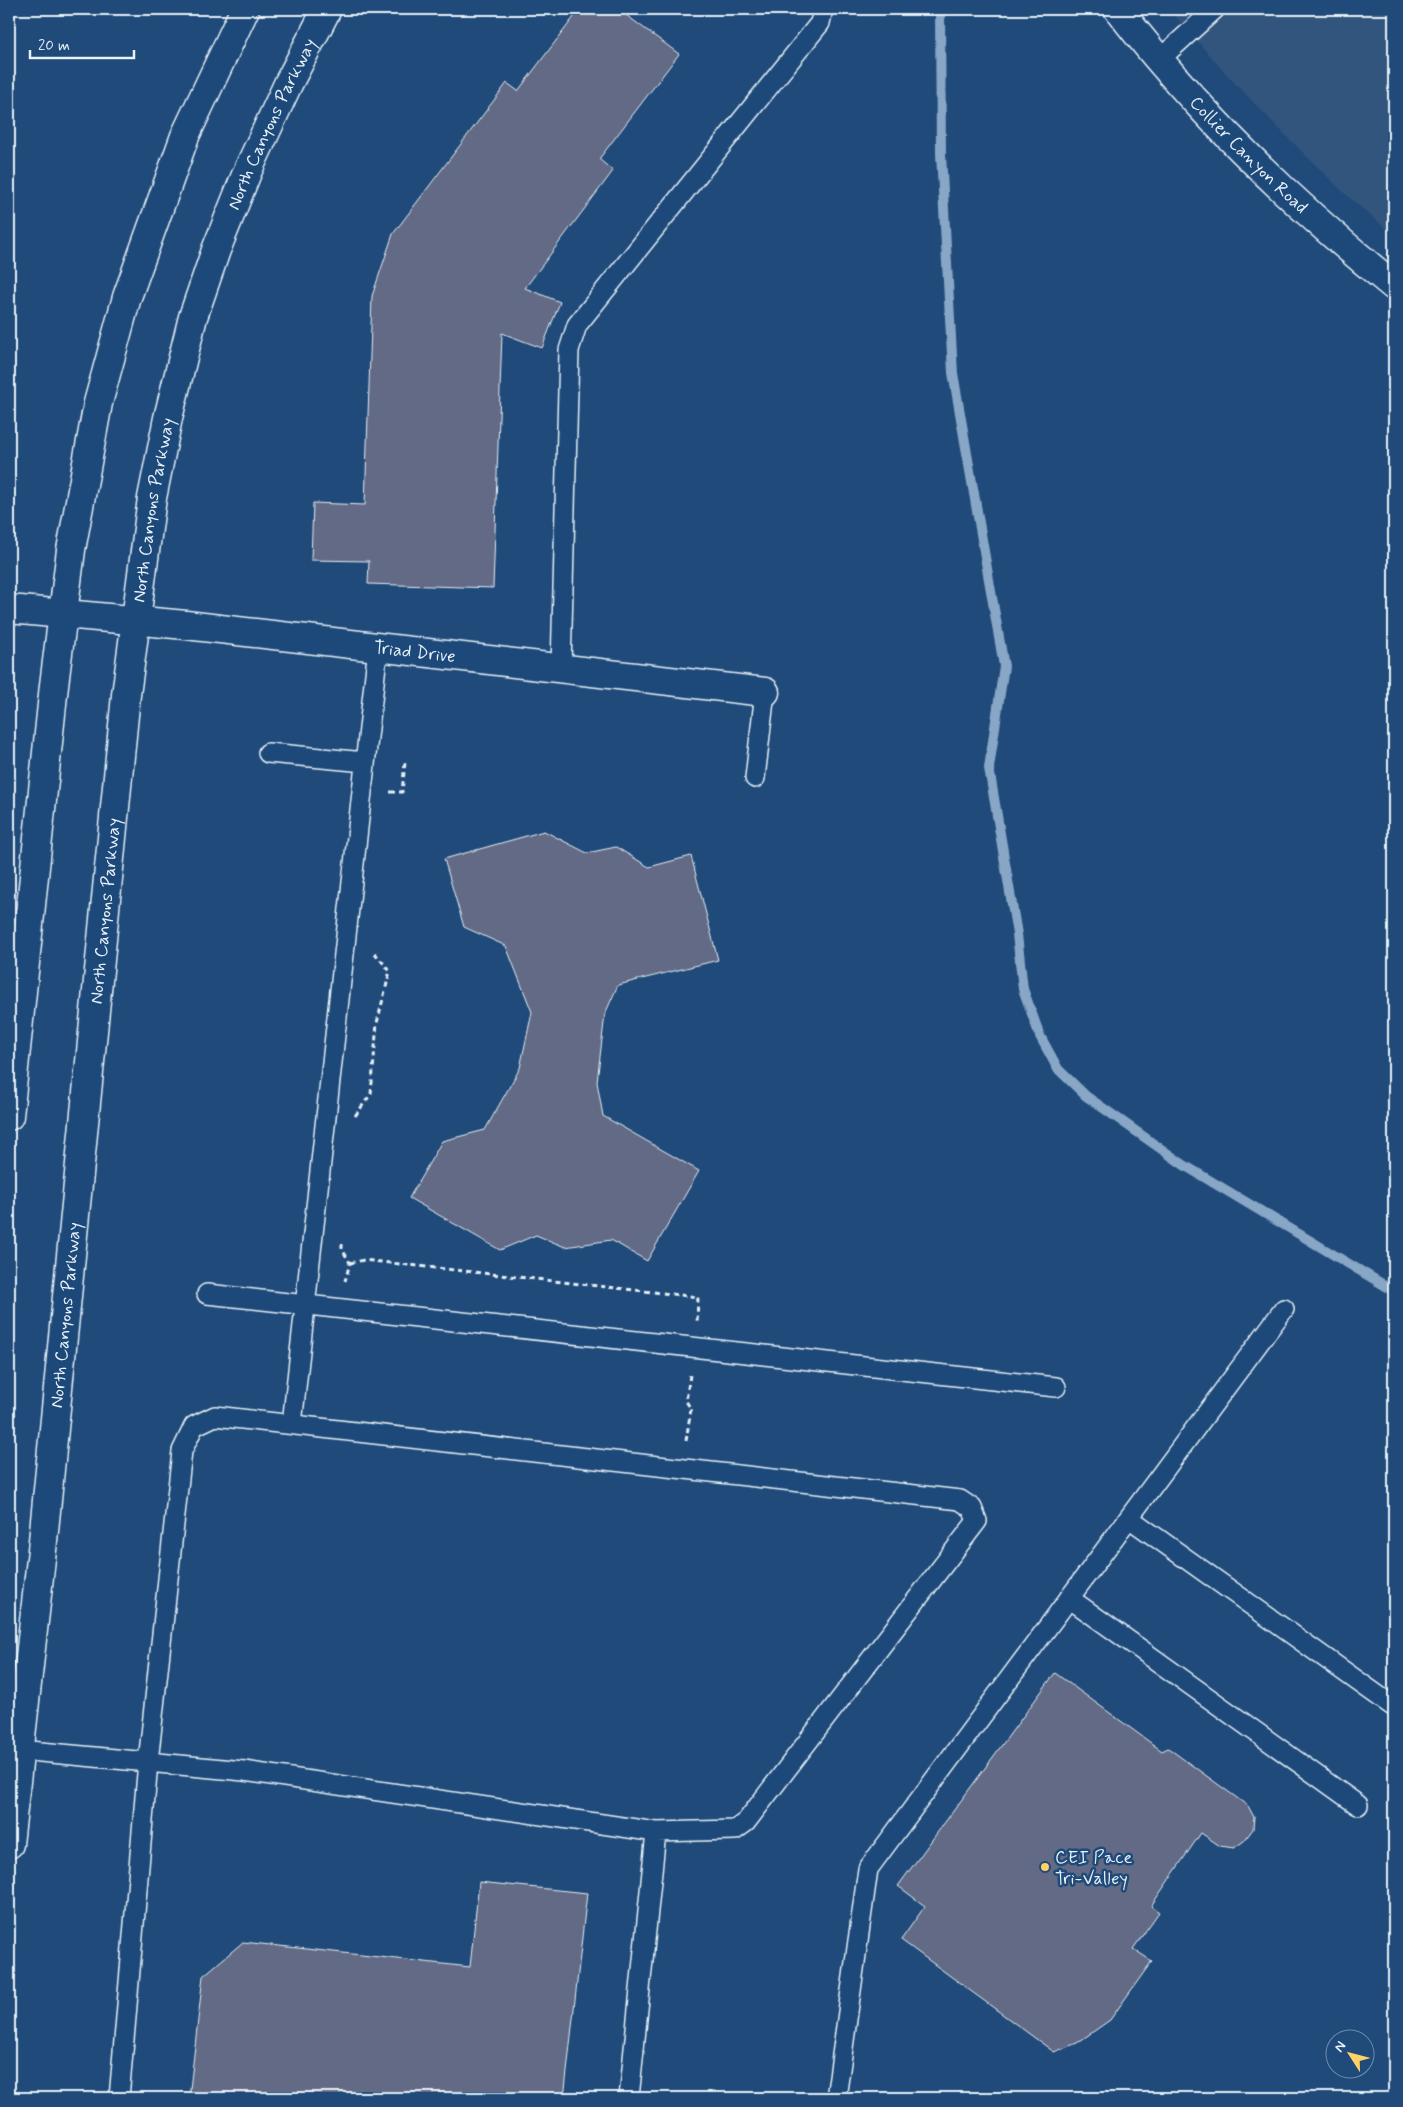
<svg xmlns="http://www.w3.org/2000/svg" width="1403" height="2107" font-family="Mynerve,sans-serif">
	<style>
		.built { fill: #33547d }
		.lines { fill: none; stroke-linecap: round; stroke-linejoin: round }
		.stream { stroke: #88a6c5; stroke-width: 10 }
		.building { fill: #626a85; stroke: #e8f1f8 }
		.service-casing { stroke: #e8f1f8; stroke-width: 22 }
		.minor-casing { stroke: #e8f1f8; stroke-width: 31 }
		.secondary-casing { stroke: #e8f1f8; stroke-width: 31 }
		.path { stroke: #e8f1f8; stroke-width: 3; stroke-dasharray: 5 4; stroke-linecap: butt }
		.service { stroke: #1f4a7a; stroke-width: 19 }
		.minor { stroke: #1f4a7a; stroke-width: 28 }
		.secondary { stroke: #1f4a7a; stroke-width: 28 }
		.poi-dot { fill: #ffd166; stroke: #1f4a7a; stroke-width: 2 }
		.labels { text-anchor: middle; stroke-width: 5; stroke-linejoin: round; paint-order: stroke }
		.street-label { font-size: 18px; fill: #e8f1f8; stroke: #1f4a7a }
		.poi-label { font-size: 18px; fill: #e8f1f8; stroke: #1f4a7a; text-anchor: start }
	</style>
	<rect width="100%" height="100%" fill="#1f4a7a"/>
	<filter id="ink" filterUnits="userSpaceOnUse"><feTurbulence type="fractalNoise" baseFrequency=".02" numOctaves="2"/><feDisplacementMap in="SourceGraphic" scale="10" xChannelSelector="R" yChannelSelector="G"/><feConvolveMatrix kernelMatrix="1 2 1 2 8 2 1 2 1" color-interpolation-filters="sRGB"/></filter>
	<g filter="url(#ink)">
		<path class="built" d="M1169,9H1394V236L1343,192L1288,138L1227,75Z"/>
		<g class="lines">
			<path class="stream" d="M940,9L941,154L953,373L1004,666L989,768L1017,934L1023,989L1040,1036L1058,1069L1086,1096L1184,1165L1394,1291"/>
		</g>
		<path class="building" d="M580,9H618L679,54L599,159L613,171L525,288L560,302L542,348L502,333L493,588L368,584L369,561L311,560L313,503L365,505L372,296L393,234L507,83L518,91Z
			M544,831L587,853L616,847L649,867L691,856L718,960L618,985L605,1014L597,1082L603,1116L699,1171L647,1261L611,1240L565,1247L536,1235L500,1250L409,1198L442,1141L485,1130L520,1068L532,1012L506,946L464,927L444,859Z
			M1055,1673L1162,1751L1168,1748L1248,1806L1254,1817L1253,1829L1244,1841L1234,1848L1220,1846L1201,1833L1151,1906L1159,1912L1133,1949L1152,1961L1110,2020L1077,2043L1054,2052L901,1940L925,1906L898,1886Z
			M479,1882L587,1893L564,2098H189L203,1976L243,1942L470,1967Z"/>
		<g class="lines">
			<g class="service-casing">
				<path id="service" d="M1160,59L1215,9
					M561,668L569,350L577,325L820,23L823,9
					M268,753L365,762
					M755,778L765,692
					M207,1294L1056,1387
					M292,1424L378,647
					M1129,1518L1394,1707
					M1069,1598L1358,1805
					M19,1750L244,1771L656,1832L735,1830L746,1822L977,1521L972,1508L960,1500L215,1416L194,1426L182,1451L148,1762L119,2098
					M629,2098L656,1832
					M836,2098L868,1869L1284,1309"/>
			</g>
			<g class="minor-casing">
				<g id="minor">
					<path id="s1" d="M1118,9C1197,112 1294,205 1394,286"/>
					<path id="s2" d="M9,609L186,625L765,692"/>
				</g>
			</g>
			<g class="secondary-casing">
				<g id="secondary">
					<path d="M9,1116L54,685L71,550L98,403L127,297L185,136L245,9"/>
					<path id="s3" d="M9,1844L43,1541L126,695L152,498L168,418L193,317L216,250L248,170L288,84L327,9"/>
				</g>
			</g>
			<path class="path" d="M390,792H402L405,762
				M355,1116L371,1094L377,1023L390,971L373,951
				M342,1244V1249L350,1263L345,1281
				M350,1263L364,1260L698,1297L697,1322
				M686,1441L691,1409L686,1401L690,1375"/>
			<use href="#service" class="service"/>
			<use href="#minor" class="minor"/>
			<use href="#secondary" class="secondary"/>
		</g>
	</g>
	<circle class="poi-dot" cx="1045" cy="1867" r="5"/>
	<g class="labels">
		<g class="street-label">
			<text dy="6" stroke="none"><textPath href="#s3" startOffset="1748">North Canyons Parkway</textPath></text>
			<text dy="6" stroke="none"><textPath href="#s1" startOffset="196">Collier Canyon Road</textPath></text>
			<text dy="6" stroke="none"><textPath href="#s3" startOffset="1342">North Canyons Parkway</textPath></text>
			<text dy="6" stroke="none"><textPath href="#s2" startOffset="408">Triad Drive</textPath></text>
			<text dy="6" stroke="none"><textPath href="#s3" startOffset="938">North Canyons Parkway</textPath></text>
			<text dy="6" stroke="none"><textPath href="#s3" startOffset="532">North Canyons Parkway</textPath></text>
		</g>
		<g class="poi-label">
			<text x="1055" y="1863">CEI Pace<tspan x="1055" dy="21">Tri-Valley</tspan></text>
		</g>
	</g>
	<rect width="1403" height="2107" fill="none" stroke="#1f4a7a" stroke-width="30"/>
	<rect x="15" y="15" width="1373" height="2077" fill="none" stroke="#e8f1f8" stroke-width="2" filter="url(#ink)"/>
	<g transform="translate(1350 2054) rotate(306)"><circle r="24" fill="#1f4a7a" stroke="#6f8dac"/>
	<path d="M0-4L9 19L0 12L-9 19Z" fill="#ffd166"/>
	<text y="-8" font-size="14" font-weight="bold" text-anchor="middle" fill="#e8f1f8">N</text>
	</g>
	<path d="M30 50v8h104v-8" fill="none" stroke="#e8f1f8" stroke-width="2.5"/>
	<text x="38" y="50" font-size="15" fill="#e8f1f8" stroke="#1f4a7a" stroke-width="4" paint-order="stroke">20 m</text>
</svg>
